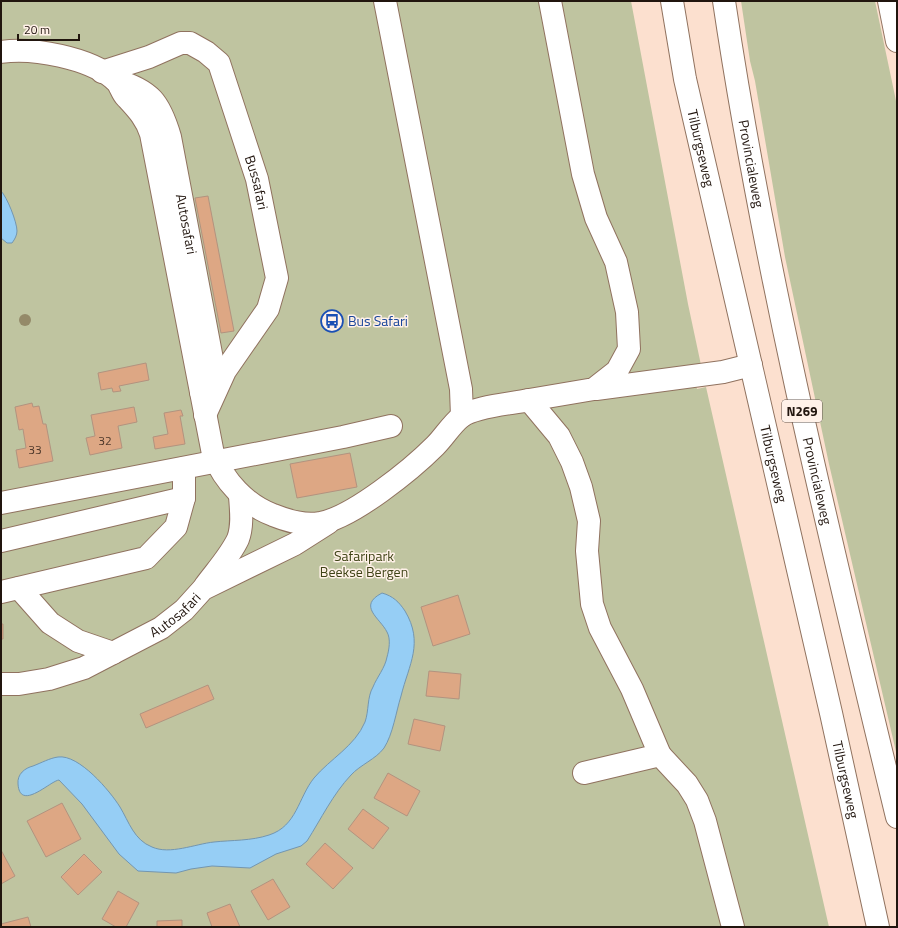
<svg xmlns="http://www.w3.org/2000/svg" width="898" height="928" font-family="'Titillium Web',sans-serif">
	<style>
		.green { fill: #bfc4a0 }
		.water { fill: #96cef5; stroke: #7396b0 }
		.building { fill: #dda784; stroke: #b2937f }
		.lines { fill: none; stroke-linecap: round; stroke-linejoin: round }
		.minor-casing { stroke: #90725f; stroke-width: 24 }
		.highway-casing { stroke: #90725f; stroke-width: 24 }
		.minor { stroke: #fff; stroke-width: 22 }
		.highway { stroke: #fff; stroke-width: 22 }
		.tree { fill: #948a69 }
		.labels { text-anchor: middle; stroke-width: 3; stroke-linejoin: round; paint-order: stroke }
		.number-label { font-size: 12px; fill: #503a2c }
		.shield { fill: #fff1e8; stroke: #64574f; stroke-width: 1 }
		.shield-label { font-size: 13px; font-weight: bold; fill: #21150e }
		.street-label { font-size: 14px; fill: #21150e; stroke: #fff1e8 }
		.transit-label { font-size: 14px; fill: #164399; stroke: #fff1e8; text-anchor: start }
		.park-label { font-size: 14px; fill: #3f4316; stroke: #fff1e8 }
	</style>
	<rect width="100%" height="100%" fill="#fce0cf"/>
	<path class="green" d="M1,1H631L688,304L701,365L692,367L697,389L706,387L829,927H1Z
		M741,1H875L895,96L897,106V756L829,464L785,257L755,81L750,61Z"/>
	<path class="water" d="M1,191C7,197 17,222 17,231C17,235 15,239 12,243H7L1,238Z
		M382,593C393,596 399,602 405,611C424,643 409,664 401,696C396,712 393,734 384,748C376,759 360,765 351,775C333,794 321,819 307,841L301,846L276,854L250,868L212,866L191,869L176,873L138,871L119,854L82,804L59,780C50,781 20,812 18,784C17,774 25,768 33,766C41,763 50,758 58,757C79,754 110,791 120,807C129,822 134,840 152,847C170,855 195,844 214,842C232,840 251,841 269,835C297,826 298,798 314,778C330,759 355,746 365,722C369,711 367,697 373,687C377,677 385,668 387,657C389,650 391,639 387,632C380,618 357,606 382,593Z"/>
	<path class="building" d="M208,196L234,331L221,333L195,198Z
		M146,363L149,380L119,386L121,391L113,392L112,388L101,390L98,373Z
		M32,403L33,407L39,406L43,424H46L53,461L19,468L16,450L26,448L23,429L19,430L15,407Z
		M134,407L137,422L118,426L122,448L90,455L86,438L95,436L91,415Z
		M181,410L183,416H180L185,444L155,449L153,437L168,434L164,413Z
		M350,453L357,487L297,498L290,464Z
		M458,595L470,634L433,646L421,607Z
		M1,624H3V639H1Z
		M429,671L461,674L459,699L426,696Z
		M208,685L214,699L146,728L140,714Z
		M414,719L445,726L440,751L408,744Z
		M388,773L420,791L407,816L374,798Z
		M62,803L81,839L46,857L27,821Z
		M363,809L389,828L373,849L348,829Z
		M325,843L353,868L333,889L306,864Z
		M1,850L15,876L1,884Z
		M84,854L102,872L78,895L61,877Z
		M273,879L290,907L268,920L251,891Z
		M118,891L139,903L126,927H116L102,919Z
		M230,904L240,927H212L207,913Z
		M28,917L31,927H1V924Z
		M182,920V927H157V921Z"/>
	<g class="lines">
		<g class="minor-casing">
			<g id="minor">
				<path d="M385,1L461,389L462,416"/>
				<path id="s1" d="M672,1L685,79L831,713L878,927"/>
				<path d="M1,52C33,47 89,58 114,79C120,83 121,92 126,97C137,109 146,118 151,134L213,454C224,481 246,505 273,515C288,521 304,526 320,523C352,518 412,469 435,446C444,437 451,425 461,417C475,406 511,404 529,400L559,436L572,462L581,487L589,521L587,551L592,604L600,628L632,689L660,755"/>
				<path id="s2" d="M102,72L149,57L181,43H190L206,52L219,63L257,179L277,278L268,309L225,371L205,415"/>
				<path id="s3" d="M115,80C151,90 160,103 170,137L212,359L210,374L201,392"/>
				<path d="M596,389L723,372L751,365"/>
				<path d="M529,400L594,389L617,371L629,349L627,312L616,262L596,218L583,174L550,1"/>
				<path d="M1,503L343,437L391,426"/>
				<path d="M1,541L184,498"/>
				<path d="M205,586C216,571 230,556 238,539C243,526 241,510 240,496"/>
				<path d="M19,588L50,623L78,641L113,653"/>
				<path d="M1,592L146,558L176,527L184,498V468"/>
				<path id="s4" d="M1,684H19L49,679L84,668L161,628L184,610L203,589L295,544L328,523"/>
				<path d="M584,773L660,755L687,784L697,800L705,821L733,927"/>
			</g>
		</g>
		<g class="highway-casing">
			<g id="highway">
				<path id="s5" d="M724,1C765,276 832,547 897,817"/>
				<path d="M889,1L897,41"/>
			</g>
		</g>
		<use href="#minor" class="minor"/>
		<use href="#highway" class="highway"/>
	</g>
	<circle class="tree" cx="25" cy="320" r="6"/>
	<defs>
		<g id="bus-ring" transform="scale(1.15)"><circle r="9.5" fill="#fff1e8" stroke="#1a4fb4" stroke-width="1.5"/><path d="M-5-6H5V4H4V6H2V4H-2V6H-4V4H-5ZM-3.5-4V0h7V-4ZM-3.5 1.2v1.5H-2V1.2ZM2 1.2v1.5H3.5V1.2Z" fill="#1a4fb4"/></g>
	</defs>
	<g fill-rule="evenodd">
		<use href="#bus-ring" x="332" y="321"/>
	</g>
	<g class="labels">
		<g class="number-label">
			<text x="105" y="445">32</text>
			<text x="35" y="454">33</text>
		</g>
		<rect class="shield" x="782" y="400" width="40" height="22" rx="3"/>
		<g class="shield-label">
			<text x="802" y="416">N269</text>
		</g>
		<g class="street-label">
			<text dy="5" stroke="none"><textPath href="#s1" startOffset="150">Tilburgseweg</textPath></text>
			<text dy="5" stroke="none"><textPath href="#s5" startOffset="165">Provincialeweg</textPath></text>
			<text dy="5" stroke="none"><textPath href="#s2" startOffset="254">Bussafari</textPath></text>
			<text dy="5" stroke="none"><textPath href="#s3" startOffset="173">Autosafari</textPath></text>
			<text dy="5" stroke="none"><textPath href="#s1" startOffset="474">Tilburgseweg</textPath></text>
			<text dy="5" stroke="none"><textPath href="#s5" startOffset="489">Provincialeweg</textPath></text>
			<text dy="5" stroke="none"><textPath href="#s4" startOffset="191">Autosafari</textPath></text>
			<text dy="5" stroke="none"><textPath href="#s1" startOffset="798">Tilburgseweg</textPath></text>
		</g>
		<g class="transit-label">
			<text x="348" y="326">Bus Safari</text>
		</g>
		<g class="park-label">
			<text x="364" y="561">Safaripark<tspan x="364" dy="16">Beekse Bergen</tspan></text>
		</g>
	</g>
	<rect width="898" height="928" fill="none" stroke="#21150e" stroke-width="4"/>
	<path d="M18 34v6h61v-6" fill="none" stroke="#21150e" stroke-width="2"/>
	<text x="24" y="34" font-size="12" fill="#21150e" stroke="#fff1e8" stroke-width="3" paint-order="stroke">20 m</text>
</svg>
